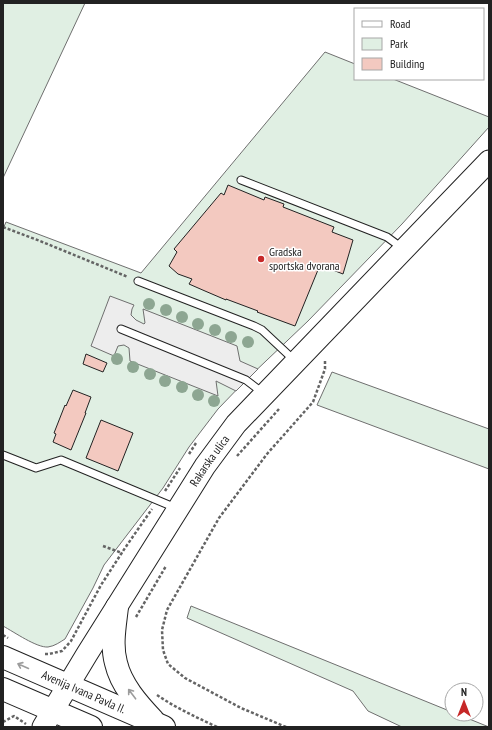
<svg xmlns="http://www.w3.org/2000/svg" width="492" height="730" font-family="'PT Sans Narrow',sans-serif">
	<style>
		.green { fill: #e0efe3; stroke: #6f6f6f }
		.parking { fill: #ededed; stroke: #6f6f6f }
		.building { fill: #f3c9c0; stroke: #222 }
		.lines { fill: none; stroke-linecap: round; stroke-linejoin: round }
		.service-casing { stroke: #222; stroke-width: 9 }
		.secondary-casing { stroke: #222; stroke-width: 23 }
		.primary-casing { stroke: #222; stroke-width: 24 }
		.path { stroke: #646464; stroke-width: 2.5; stroke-dasharray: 3 2; stroke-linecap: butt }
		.service { stroke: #fff; stroke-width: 7 }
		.secondary { stroke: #fff; stroke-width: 21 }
		.primary { stroke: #fff; stroke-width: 22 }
		.tree { fill: #8da692 }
		.oneway { stroke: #9c9c9c }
		.poi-dot { fill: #c62828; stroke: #fff; stroke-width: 1.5 }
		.labels { text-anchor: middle; stroke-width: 3; stroke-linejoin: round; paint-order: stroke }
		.poi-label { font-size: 12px; fill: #222; stroke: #fff; text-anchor: start }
		.street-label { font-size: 12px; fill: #222; stroke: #fff }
	</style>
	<rect width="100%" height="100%" fill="#fff"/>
	<path class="green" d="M3,3H85L3,178Z
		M325,52L355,64V79H393L489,117V127L402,224L308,321L246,380L218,409L189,447L163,488L104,565L93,588L65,639C60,642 55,646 48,647C37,648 14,632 3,626V229L6,222L141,273Z
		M332,372L489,429V469L317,405Z
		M191,606L452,712V714H457L489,727H402L368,711L353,691L187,618Z"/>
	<path class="parking" d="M110,296L134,305L132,309L131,315L136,320L144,324L145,323L143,309L237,346L240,361L258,369L236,391L216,381L218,396L130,361L129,348L124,345L118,346L114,356L91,346Z"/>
	<path class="building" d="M228,185L264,200L265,197L284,204L283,207L334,227L332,232L353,240L343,274L320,265L295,326L257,312L258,311L226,299V300L205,291L189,284L192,279L178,274L169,266L177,252L174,249L221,193L224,195Z
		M86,354L107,363L103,372L83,364Z
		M73,390L91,397L85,413H86L71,450L53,442L56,434L54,433L65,405L66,406Z
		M101,420L133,433L118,471L86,458Z"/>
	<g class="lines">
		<g class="service-casing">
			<path id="service" d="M241,180L387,237L402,248
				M138,281L254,326L262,330L294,360
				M121,329L246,380L263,393
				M3,455L36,468L61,460L176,508"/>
		</g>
		<g class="secondary-casing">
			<g id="secondary">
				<path id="s1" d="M43,727L87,654L205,466L236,424L489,161"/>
			</g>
		</g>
		<g class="primary-casing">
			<g id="primary">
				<path d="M117,607C115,625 111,645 116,663C121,685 138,704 153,720"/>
				<path id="s2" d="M3,657L164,727"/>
				<path d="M3,689L91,727"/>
			</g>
		</g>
		<path class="path" d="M3,227L40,241L128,277
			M189,454L196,443
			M237,456L279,409
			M165,491L180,468
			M103,546L122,553
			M136,617L166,566
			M3,635L8,638
			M45,654H49L62,651L71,641L101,585L125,548L152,509
			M157,695C176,708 196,717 217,727
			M3,722L14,716L26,724
			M286,727L241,708L185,678L168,664L163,650L162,630L167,610L219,518L267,454L313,402L325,369V359"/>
		<use href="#service" class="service"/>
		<use href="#secondary" class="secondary"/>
		<use href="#primary" class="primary"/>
	</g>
	<g class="tree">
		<circle cx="149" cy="304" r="6"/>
		<circle cx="166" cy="310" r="6"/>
		<circle cx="182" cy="317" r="6"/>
		<circle cx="198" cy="324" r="6"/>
		<circle cx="215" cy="330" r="6"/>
		<circle cx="231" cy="337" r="6"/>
		<circle cx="248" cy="342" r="6"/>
		<circle cx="117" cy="359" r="6"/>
		<circle cx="133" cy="367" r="6"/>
		<circle cx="150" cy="374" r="6"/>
		<circle cx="165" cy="381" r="6"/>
		<circle cx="182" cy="387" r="6"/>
		<circle cx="198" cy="395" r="6"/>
		<circle cx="214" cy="401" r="6"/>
	</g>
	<defs><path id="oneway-shaft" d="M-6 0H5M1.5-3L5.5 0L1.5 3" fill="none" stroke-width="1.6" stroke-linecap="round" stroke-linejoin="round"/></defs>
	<g class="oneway">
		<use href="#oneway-shaft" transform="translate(23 666) rotate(-156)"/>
		<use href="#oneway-shaft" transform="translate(132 694) rotate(-127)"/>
	</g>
	<circle class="poi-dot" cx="261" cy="259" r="4"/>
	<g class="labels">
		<g class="poi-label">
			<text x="269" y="256">Gradska<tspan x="269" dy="14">sportska dvorana</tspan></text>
		</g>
		<g class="street-label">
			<text dy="4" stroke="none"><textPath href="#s1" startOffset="314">Rakarska ulica</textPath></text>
			<text dy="4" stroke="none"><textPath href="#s2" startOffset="88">Avenija Ivana Pavla II.</textPath></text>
		</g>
	</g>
	<rect width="492" height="730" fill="none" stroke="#222222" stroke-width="8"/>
	<rect x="354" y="8" width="130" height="72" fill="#ffffff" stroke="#a7a7a7"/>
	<rect x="362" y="21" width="20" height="6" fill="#ffffff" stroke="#a7a7a7"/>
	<text x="390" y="28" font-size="12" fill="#222222">Road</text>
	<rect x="362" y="38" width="20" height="12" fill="#e0efe3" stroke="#a7a7a7"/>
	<text x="390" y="48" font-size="12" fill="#222222">Park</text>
	<rect x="362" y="58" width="20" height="12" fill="#f3c9c0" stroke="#a7a7a7"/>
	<text x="390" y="68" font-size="12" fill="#222222">Building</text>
	<g transform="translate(464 702)"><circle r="19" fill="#ffffff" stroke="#a7a7a7"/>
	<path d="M0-3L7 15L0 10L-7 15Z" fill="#c62828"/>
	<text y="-6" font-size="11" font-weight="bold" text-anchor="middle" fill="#222222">N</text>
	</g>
</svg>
